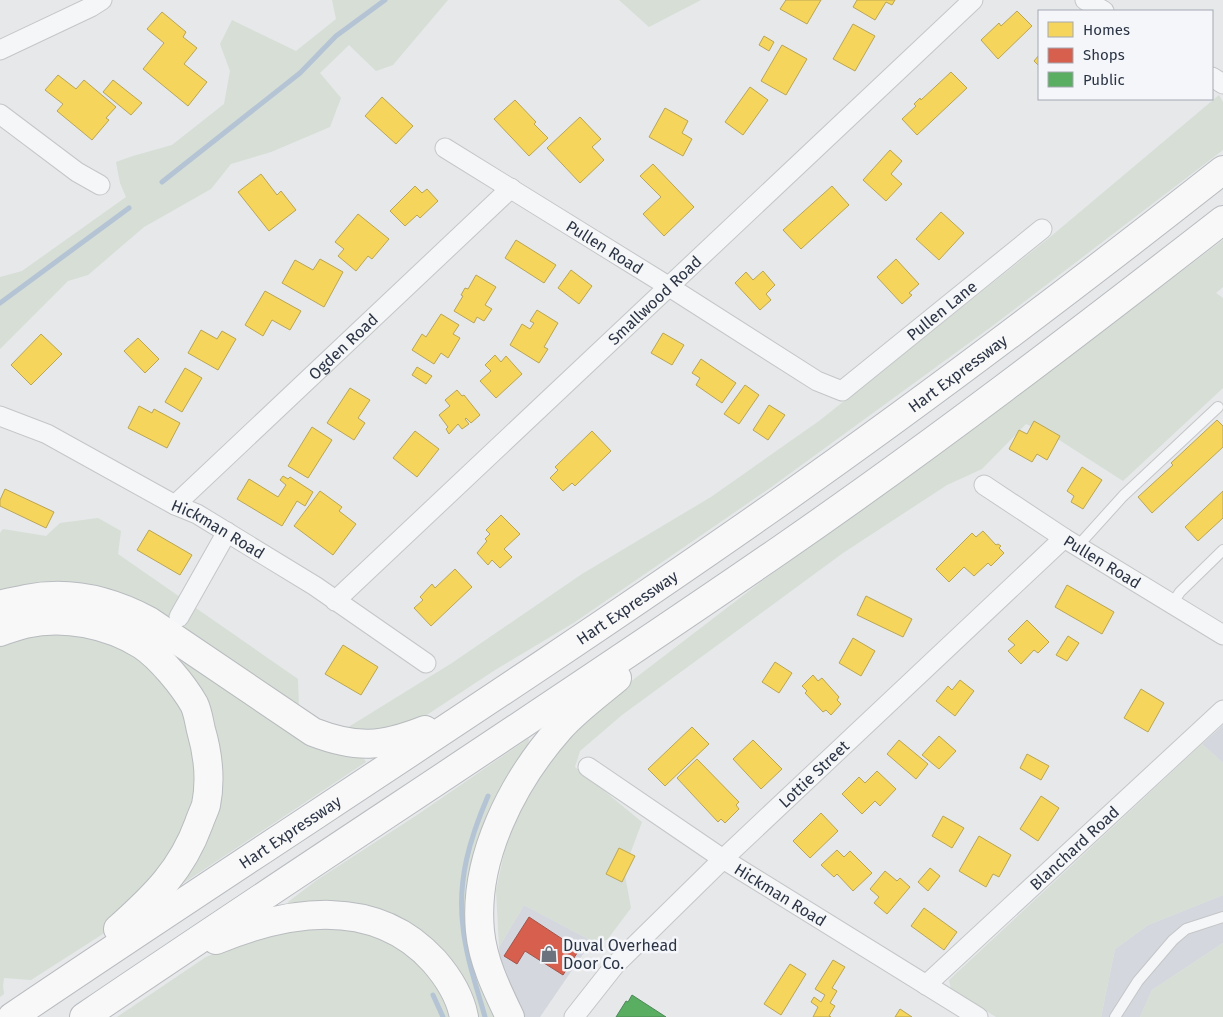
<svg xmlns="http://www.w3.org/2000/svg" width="1223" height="1017" font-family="'Fira Sans',sans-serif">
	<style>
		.built { fill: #d4d7dd }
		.green { fill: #d6ded6 }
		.homes { fill: #f6d55c; stroke: #b9a555 }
		.shops { fill: #d6604d; stroke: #a3534b }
		.public { fill: #5aae61; stroke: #4c8959 }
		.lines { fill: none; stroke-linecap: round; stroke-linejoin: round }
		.stream { stroke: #b4c4d5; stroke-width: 5 }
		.lane-casing { stroke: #c4c6c8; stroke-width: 12 }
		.street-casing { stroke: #c4c6c8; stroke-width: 21 }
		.highway-casing { stroke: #b8bbbf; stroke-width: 30 }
		.lane { stroke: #f5f6f7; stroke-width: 10 }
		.street { stroke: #f5f6f7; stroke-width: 19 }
		.highway { stroke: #f8f8f8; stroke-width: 28 }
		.labels { text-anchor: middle; stroke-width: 5; stroke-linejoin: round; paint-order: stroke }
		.street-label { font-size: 16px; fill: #2b3445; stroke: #f4f6f9 }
		.poi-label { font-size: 16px; fill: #2b3445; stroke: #f4f6f9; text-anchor: start }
	</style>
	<rect width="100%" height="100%" fill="#e6e8ea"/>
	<path class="built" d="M1223,725V763L1202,744Z
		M1223,895V943L1152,990L1140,1017H1101L1115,949L1148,925Z
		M524,905L592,941L540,1017H525L514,1004L502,976L499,947Z"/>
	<path class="green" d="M332,0H448L393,65L376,71L349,45L320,73L341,98L330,127L271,152L231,164L211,189L144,227L88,275L68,281L0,349V277L22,271L126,197L120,183L116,162L133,156L172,145L224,104L230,71L220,44L232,20L296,51L336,19Z
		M619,0H701L649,27Z
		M1219,95L1223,102V150L991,327L770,488L575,622L495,670L413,724L387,734L342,731L452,663L582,574L711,497L819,421L1049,238Z
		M1223,240V287L1216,293L1223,298V388L1123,481L1053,436L1026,424L982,469L947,485L843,553L622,715L580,751L575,767L642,822L624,870L631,908L607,940L592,941L524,905L499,947L496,890L505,849L521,807L562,744L608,699L770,575L953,444Z
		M98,518L121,531L118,554L298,679L299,709L169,621L0,593V533L3,529L46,536L60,523Z
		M88,632L138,653L182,699L200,776L185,841L106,932L31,980L4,978L3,986L4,994L0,997V640L7,636Z
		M170,643L323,750L346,756H362L366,762L182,884L176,879L216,784L162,652Z
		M529,738L528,746L513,773L479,855L503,1017H472L444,957L291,909L288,902L317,880L417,815Z
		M1202,744L1223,763V895L1148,925L1115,949L1101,1017H996L951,989L949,980Z
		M325,920L410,947L457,1017H117L206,957L229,947Z
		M1223,943V1017H1140L1152,990Z"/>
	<path class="homes" d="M786,0H821L807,24L780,9Z
		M857,0H895L892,5L886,2L875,20L853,7Z
		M1017,11L1032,26L998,59L981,40L999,23L1001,26Z
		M162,12L186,32L183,37L197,48L184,64L207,82L188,106L143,69L164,43L147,29Z
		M853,24L875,36L855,71L833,59Z
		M764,36L774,42L769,51L759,45Z
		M782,45L807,59L786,95L761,81Z
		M1039,55V66L1034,61Z
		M951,72L967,88L917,135L902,119L916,106L914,104L920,98L921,100Z
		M58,75L76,89L84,80L116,107L106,118L109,120L92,140L57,111L63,104L45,90Z
		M113,80L142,103L131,115L103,92Z
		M750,87L768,100L743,135L725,122Z
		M382,97L413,126L396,144L365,116Z
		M515,100L536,122L534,124L548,138L529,156L494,119Z
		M665,108L688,121L682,133L692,139L683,156L649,137Z
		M580,117L601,139L592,147L604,160L580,183L547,148Z
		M890,150L902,161L891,174L902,184L886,201L863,180Z
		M653,164L694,207L664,236L643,214L661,197L640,176Z
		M261,174L277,195L281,191L296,210L269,231L238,192Z
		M415,186L422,193L427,189L438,201L420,218L417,215L405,226L390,211Z
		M832,186L849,205L801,249L783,230Z
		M941,212L964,233L939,260L916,239Z
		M358,214L389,239L372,259L368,256L356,271L338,256L344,249L335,242Z
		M516,240L556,265L544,283L505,258Z
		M320,259L343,272L324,307L282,283L295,260L313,270Z
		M896,259L919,284L909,293L912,295L902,304L877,277Z
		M571,270L592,286L579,304L558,288Z
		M763,271L775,285L766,294L771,300L760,310L735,283L746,272L753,280Z
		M476,275L496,287L485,305L492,309L484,321L477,317L474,323L454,311L463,296L461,295L465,288L468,289Z
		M265,291L301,311L290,330L272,320L263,336L245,325Z
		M537,310L558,323L544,347L548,349L539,363L510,345L522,324L530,329L534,323L530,321Z
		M441,314L459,325L453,334L460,338L448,358L441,353L434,364L412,350L422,334L426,337Z
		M201,330L217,339L222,331L236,339L218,370L188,353Z
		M663,333L684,345L672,365L651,353Z
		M41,334L62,354L31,385L11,365Z
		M138,338L159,359L145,373L124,351Z
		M495,355L501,362L506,356L522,374L496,398L480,381L491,371L485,365Z
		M701,359L736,383L722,403L696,385L700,378L692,373Z
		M417,367L432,376L426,384L412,375Z
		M185,368L202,378L182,412L165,402Z
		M745,385L759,395L739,424L724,414Z
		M350,388L370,400L358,418L365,423L354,440L327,423Z
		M457,390L462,396L464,395L480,415L471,423L466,418L465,419L469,424L462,429L458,424L449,434L446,429L448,427L439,415L450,406L445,400Z
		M769,405L785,415L768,440L753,430Z
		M139,406L152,413L154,409L180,423L167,448L128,428Z
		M1217,420L1223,426V447L1152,513L1138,497L1173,465L1171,463Z
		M1034,421L1060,436L1047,460L1037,454L1032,462L1009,449L1019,430L1027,434Z
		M312,427L332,440L308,478L288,466Z
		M415,431L439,449L417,477L393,458Z
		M592,431L611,451L575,486L572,483L563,491L550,478L558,470L555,467Z
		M1082,467L1102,480L1083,509L1071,502L1074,496L1067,491Z
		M283,476L288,479L290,477L313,492L305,506L297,501L282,526L237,499L249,479L278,497L286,485L280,480Z
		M5,489L54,512L46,528L0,506V500Z
		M320,491L342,507L339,511L356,524L333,555L294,526Z
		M1223,491V518L1198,541L1185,527Z
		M501,515L520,534L504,549L512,557L500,568L492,560L488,565L477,553L487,541L485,539L490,534L486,530Z
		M149,530L192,555L180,575L137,550Z
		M983,531L996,545L998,544L1001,546L999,548L1004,553L991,566L988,563L974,576L964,567L949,582L936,569L972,533L976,537Z
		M455,569L472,587L431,626L414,608L423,600L420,597L432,584L435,588Z
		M1067,585L1114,612L1102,634L1055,607Z
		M866,596L912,619L903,637L857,615Z
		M1027,620L1049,642L1038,653L1034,650L1021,664L1008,651L1015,645L1008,639Z
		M1068,636L1079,643L1067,661L1056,655Z
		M853,638L875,651L861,676L839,663Z
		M343,645L378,667L361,695L325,674Z
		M775,662L792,673L779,693L762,682Z
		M813,675L818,681L822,678L839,697L837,700L841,704L831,715L826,710L823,712L805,693L807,691L802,686Z
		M960,680L974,691L955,716L936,701L948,686L952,690Z
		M1141,689L1164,703L1148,732L1124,718Z
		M692,727L709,744L665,786L648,769Z
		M939,736L956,751L939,769L922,755Z
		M753,740L782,769L761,789L733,759Z
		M899,740L928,764L916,779L887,754Z
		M1027,754L1049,766L1041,780L1020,768Z
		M697,759L739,802L736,805L739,809L725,823L721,819L718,822L677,778Z
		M877,771L896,789L880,806L875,801L862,814L842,794L859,777L865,783Z
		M1041,796L1059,808L1038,841L1020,829Z
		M821,813L838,831L810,858L793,841Z
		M943,816L964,828L952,848L932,836Z
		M979,836L1011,855L999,877L993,874L986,887L959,871Z
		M619,848L635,856L622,882L606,874Z
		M837,850L844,857L850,851L872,873L853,891L837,874L834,877L821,865Z
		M930,868L940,876L928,891L918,882Z
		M885,871L897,881L900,878L910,887L887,914L874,903L879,897L870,889Z
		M924,908L957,932L944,950L911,926Z
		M833,960L845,967L832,988L837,991L830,1003L835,1006L829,1016L831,1017H813L818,1007L811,1002L814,997L821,1002L825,995L815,989Z
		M790,964L806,974L781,1015L764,1004Z
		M900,1009L912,1017H895Z"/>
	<path class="shops" d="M529,917L579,950L563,975L525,951L517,964L504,956Z"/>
	<path class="public" d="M632,995L666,1017H616L626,1001L628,1002Z"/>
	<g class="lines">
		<path class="stream" d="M162,182L300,73L336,36L385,0
			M0,303L129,208
			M433,995L443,1017
			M485,1017C477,988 466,957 463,927C457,880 470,838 488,796"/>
		<g class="lane-casing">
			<path id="lane" d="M1077,547L1123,496L1218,407
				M1172,604L1180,592L1223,550
				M1115,1017L1138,981L1173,940L1186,929L1223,917"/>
		</g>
		<g class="street-casing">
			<g id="street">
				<path d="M1085,0L1104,11"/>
				<path d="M0,50L91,7L102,0"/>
				<path d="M1212,77L1223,84"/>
				<path d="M0,114L77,172L100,185"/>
				<path id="s1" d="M445,148L668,286L817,381L842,391L1042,229"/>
				<path id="s2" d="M0,416L47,434L175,505L197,514L315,586L426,663"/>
				<path id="s3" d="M984,485L1064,538L1223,635"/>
				<path id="s4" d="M175,505L511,188"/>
				<path id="s5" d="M335,601L973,0"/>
				<path d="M179,617L227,532"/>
				<path id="s6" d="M588,767L723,859L978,1017"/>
				<path id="s7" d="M926,985L1223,710"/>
				<path id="s8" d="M574,1017L615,965L723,859L1064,538"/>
			</g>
		</g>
		<g class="highway-casing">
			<g id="highway">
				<path d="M0,605C8,602 18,601 26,599C70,590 110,600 149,621L313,732C357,749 382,747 425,730"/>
				<path d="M0,632C8,629 17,626 25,624C64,615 108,624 142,645C160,657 183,685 194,704C198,712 199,722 201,730C208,754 211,780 206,805C204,811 201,817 199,823C182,870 154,897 118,929"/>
				<path d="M216,940C289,910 375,896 434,961C448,977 460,996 464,1017"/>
				<path id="s9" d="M12,1017C266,845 526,680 777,504C929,397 1077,285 1223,170"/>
				<path d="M84,1017C315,860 551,708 780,550C932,445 1078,333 1223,220"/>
				<path d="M510,1017C497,990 483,962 480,931C473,858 513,781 560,728C576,710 598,694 617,678"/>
			</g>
		</g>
		<use href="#lane" class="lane"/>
		<use href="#street" class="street"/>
		<use href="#highway" class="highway"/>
	</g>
	<defs>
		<g id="shop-bare" transform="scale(1.35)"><path d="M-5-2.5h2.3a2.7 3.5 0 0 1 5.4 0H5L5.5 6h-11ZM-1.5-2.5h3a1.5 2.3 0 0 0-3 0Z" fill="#6c737f" stroke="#f4f6f9" stroke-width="2.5" paint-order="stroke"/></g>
	</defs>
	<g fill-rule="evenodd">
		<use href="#shop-bare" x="549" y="954"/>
	</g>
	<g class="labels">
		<g class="street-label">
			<text dy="6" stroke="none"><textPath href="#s1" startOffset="188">Pullen Road</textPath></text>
			<text dy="6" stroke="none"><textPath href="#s5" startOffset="439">Smallwood Road</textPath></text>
			<text dy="6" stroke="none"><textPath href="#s1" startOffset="594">Pullen Lane</textPath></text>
			<text dy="6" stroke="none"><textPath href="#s4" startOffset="231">Ogden Road</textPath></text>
			<text dy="6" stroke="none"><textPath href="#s9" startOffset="1144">Hart Expressway</textPath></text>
			<text dy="6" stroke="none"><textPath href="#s2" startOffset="246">Hickman Road</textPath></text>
			<text dy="6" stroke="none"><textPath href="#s3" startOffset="141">Pullen Road</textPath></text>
			<text dy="6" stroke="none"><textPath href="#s9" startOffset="739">Hart Expressway</textPath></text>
			<text dy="6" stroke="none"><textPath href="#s8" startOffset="342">Lottie Street</textPath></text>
			<text dy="6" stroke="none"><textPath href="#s9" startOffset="334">Hart Expressway</textPath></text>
			<text dy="6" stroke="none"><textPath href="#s7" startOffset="202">Blanchard Road</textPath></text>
			<text dy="6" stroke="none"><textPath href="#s6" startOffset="231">Hickman Road</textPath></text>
		</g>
		<g class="poi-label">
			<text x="563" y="951">Duval Overhead<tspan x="563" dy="18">Door Co.</tspan></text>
		</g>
	</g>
	<rect x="1038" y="10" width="175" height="90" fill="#f4f6f9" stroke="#a4a8b1"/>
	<rect x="1048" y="22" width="25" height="15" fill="#f6d55c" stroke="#a4a8b1"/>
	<text x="1083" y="35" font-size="15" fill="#2b3445">Homes</text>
	<rect x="1048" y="48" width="25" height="15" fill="#d6604d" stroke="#a4a8b1"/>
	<text x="1083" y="60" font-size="15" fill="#2b3445">Shops</text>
	<rect x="1048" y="72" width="25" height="15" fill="#5aae61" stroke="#a4a8b1"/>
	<text x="1083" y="85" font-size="15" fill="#2b3445">Public</text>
</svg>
